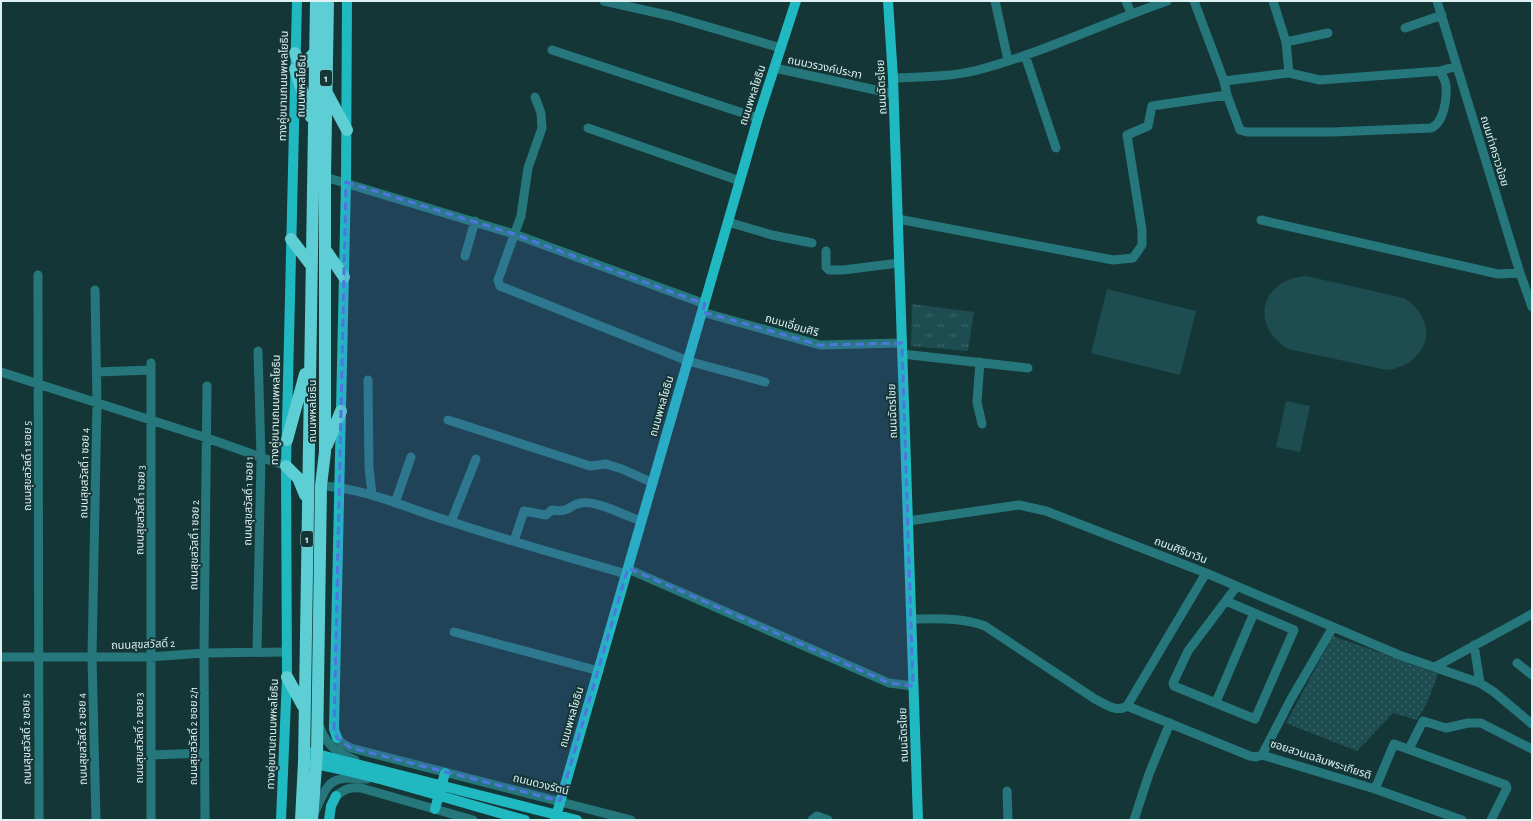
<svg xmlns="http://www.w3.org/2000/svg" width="1533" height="821" font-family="'Alegreya Sans','Noto Sans Thai',sans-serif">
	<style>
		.grass { fill: url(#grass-tufts) }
		.park { fill: url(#park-dots) }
		.garden { fill: #1d4d50 }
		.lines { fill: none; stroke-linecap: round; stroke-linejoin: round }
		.minor { stroke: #25777c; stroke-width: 9 }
		.major { stroke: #21b9c1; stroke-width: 10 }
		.highway { stroke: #5dced4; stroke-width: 12 }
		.marked { fill: #4e77de; fill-opacity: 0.2; stroke: #4e77de; stroke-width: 3; stroke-dasharray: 8 5; stroke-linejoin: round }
		.labels { text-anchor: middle; stroke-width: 4; stroke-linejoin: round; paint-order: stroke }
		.shield { fill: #153637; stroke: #a2b9ba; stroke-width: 1 }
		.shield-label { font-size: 10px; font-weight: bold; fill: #dff1f2 }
		.street-label { font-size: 11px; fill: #dff1f2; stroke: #153637 }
	</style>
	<defs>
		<pattern id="grass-tufts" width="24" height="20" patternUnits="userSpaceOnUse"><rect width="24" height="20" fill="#1d4d50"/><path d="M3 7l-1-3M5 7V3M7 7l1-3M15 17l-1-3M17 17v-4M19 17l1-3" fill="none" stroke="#3d676a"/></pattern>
		<pattern id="park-dots" width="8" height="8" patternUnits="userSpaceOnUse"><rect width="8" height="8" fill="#1d4d50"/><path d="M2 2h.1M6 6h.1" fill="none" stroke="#3d676a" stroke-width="1.8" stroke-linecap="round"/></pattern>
	</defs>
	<rect width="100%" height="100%" fill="#153637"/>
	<path class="grass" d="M912,304L974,312L968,351L911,346Z"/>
	<path class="park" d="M1333,636L1438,674L1427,703L1417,720L1393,713L1357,751L1286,723Z"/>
	<path class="garden" d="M1306,276L1404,298C1441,322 1429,364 1387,370L1288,349C1249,325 1261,279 1306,276Z
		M1107,289L1196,311L1180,375L1091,353Z
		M1286,401L1310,406L1300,452L1276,447Z"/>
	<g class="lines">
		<path class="minor" d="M604,1L671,16L781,48
			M995,1L1008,60
			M1126,1L1131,13
			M1194,1L1224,81L1227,95L1240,130L1247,132H1332L1431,128C1444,123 1447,98 1446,86C1446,81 1442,75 1440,71L1457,66
			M1273,1L1286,42L1289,73
			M1437,1L1520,273L1532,307
			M1405,28L1442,15
			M1286,42L1328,33
			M552,50L758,118
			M1025,55L1056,148
			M775,68L894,94
			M893,78C921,77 950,77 978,70C1042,53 1104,23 1167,1
			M1224,81L1289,73L1320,80L1440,71
			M535,97L541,113L542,128L528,168L521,216L498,280L500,286L688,361L765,382
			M588,128L740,181
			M325,177L514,234L705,304
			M898,219L1113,260L1133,258L1142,245V230L1127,135L1148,126L1152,106L1227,95
			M1261,220L1498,274L1520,273
			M728,222L772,235L812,243
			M826,251V267L829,270H843L899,263
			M465,256L475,221
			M38,275C40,457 37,638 39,820
			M95,290L97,404L92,657L96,820
			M702,312L820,345L902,343
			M902,354L1028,368
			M980,362L977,402L982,424
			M151,363V820
			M1,372L207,438L286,466
			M97,372L151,370
			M368,380L369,468L372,494
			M448,420L590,466L606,464L622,469L653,483
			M321,486C367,488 408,509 452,522C509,541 568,557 626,574
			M395,503L411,457
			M908,521L1019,505L1046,511L1206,573L1399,655L1480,683L1494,692L1532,724
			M451,522L476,459
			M514,541L524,511L546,515L552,510C572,513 567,505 581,503C596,500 626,516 641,521
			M628,569L889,683L913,686
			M1206,573L1127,706L1250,756L1256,757L1262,755
			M1226,601L1294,630L1255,719L1174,686L1173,683L1188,651L1237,586
			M911,619C935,619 962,617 985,626L1095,699C1105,704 1117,713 1127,706
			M454,632L599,671
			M1474,645L1480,683
			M257,651L261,457L258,351
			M1,657H150L204,653L286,652
			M1517,663L1532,675
			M1435,667L1532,614
			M1216,702L1254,613
			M319,725C326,745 337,753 355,760
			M337,738L343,744L351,748L631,820
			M1409,749L1423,721L1446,728L1468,723H1481L1532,749
			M151,755L205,753
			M1262,755L1375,789L1462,820
			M1262,755L1291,699L1333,627
			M1375,789L1394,744L1506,785L1507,788L1491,820
			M1007,791L1008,820
			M336,796C344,789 350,787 361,788L473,820
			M315,812C329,780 330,776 367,779
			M205,820L204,653L207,386
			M812,820L817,816L828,820
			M1134,820L1149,774L1170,723"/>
		<path class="major" d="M888,1L893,78L918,820
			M337,738L334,729L346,182L347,1
			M309,752L577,820
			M309,763C382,776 453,801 525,820
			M435,809L445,773
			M281,820L287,677L286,466L297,1
			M329,820L331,806L336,796
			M555,820L758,118L796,1"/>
		<path class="highway" d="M295,53C297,59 300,63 306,62L315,52
			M295,69L311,117
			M327,93L347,130
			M291,239L311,265
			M325,249L344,277
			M287,440L305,374
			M327,445L341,411
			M286,466L298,478L305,495
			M287,677L303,706
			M301,820L304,762L316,1
			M312,820L317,753L321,486L325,452V177L328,1"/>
	</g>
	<path class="marked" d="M346,182L514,234L705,304L702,312L729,319L820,345L902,343L913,686L889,683L628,568L560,801L351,748L337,738L334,729Z"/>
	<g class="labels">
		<g class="shield">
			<rect x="320" y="70" width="12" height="16" rx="3"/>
			<rect x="301" y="531" width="12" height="16" rx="3"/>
		</g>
		<g class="shield-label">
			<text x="326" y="82">1</text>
			<text x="307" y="543">1</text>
		</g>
		<g class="street-label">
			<text transform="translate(825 67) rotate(12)" y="4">ถนนวรวงค์ประภา</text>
			<text transform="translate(283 86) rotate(-89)" y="4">ทางคู่ขนานถนนพหลโยธิน</text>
			<text transform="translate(301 86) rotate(-89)" y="4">ถนนพหลโยธิน</text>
			<text transform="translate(881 87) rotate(-93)" y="4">ถนนฉัตรไชย</text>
			<text transform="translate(752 95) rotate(-72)" y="4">ถนนพหลโยธิน</text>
			<text transform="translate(1495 151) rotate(73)" y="4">ถนนท่าคราวน้อย</text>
			<text transform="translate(792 325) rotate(16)" y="4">ถนนเอี่ยมศิริ</text>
			<text transform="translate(661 406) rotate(-74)" y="4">ถนนพหลโยธิน</text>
			<text transform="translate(275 410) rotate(-89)" y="4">ทางคู่ขนานถนนพหลโยธิน</text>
			<text transform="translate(312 411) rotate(-90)" y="4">ถนนพหลโยธิน</text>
			<text transform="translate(892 411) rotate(-92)" y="4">ถนนฉัตรไชย</text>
			<text transform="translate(27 466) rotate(-90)" y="4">ถนนสุขสวัสดิ์ 1 ซอย 5</text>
			<text transform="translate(84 473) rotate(-89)" y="4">ถนนสุขสวัสดิ์ 1 ซอย 4</text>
			<text transform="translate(248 501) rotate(-89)" y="4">ถนนสุขสวัสดิ์ 1 ซอย 1</text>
			<text transform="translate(140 510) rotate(-89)" y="4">ถนนสุขสวัสดิ์ 1 ซอย 3</text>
			<text transform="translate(194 545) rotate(-89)" y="4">ถนนสุขสวัสดิ์ 1 ซอย 2</text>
			<text transform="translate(1181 550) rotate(21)" y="4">ถนนศิรินาวิน</text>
			<text transform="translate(143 644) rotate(-2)" y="4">ถนนสุขสวัสดิ์ 2</text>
			<text transform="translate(571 717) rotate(-74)" y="4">ถนนพหลโยธิน</text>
			<text transform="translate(272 734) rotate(-88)" y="4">ทางคู่ขนานถนนพหลโยธิน</text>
			<text transform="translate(903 735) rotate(-92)" y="4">ถนนฉัตรไชย</text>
			<text transform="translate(193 736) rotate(-90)" y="4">ถนนสุขสวัสดิ์ 2 ซอย 2/1</text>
			<text transform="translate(139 738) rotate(-90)" y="4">ถนนสุขสวัสดิ์ 2 ซอย 3</text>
			<text transform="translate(26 739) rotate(-91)" y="4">ถนนสุขสวัสดิ์ 2 ซอย 5</text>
			<text transform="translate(82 739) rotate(-91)" y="4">ถนนสุขสวัสดิ์ 2 ซอย 4</text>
			<text transform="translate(1321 759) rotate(18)" y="4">ซอยสวนเฉลิมพระเกียรติ</text>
			<text transform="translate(541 784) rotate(14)" y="4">ถนนดวงรัตน์</text>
		</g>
	</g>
	<rect width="1533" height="821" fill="none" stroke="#dff1f2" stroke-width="4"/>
</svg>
